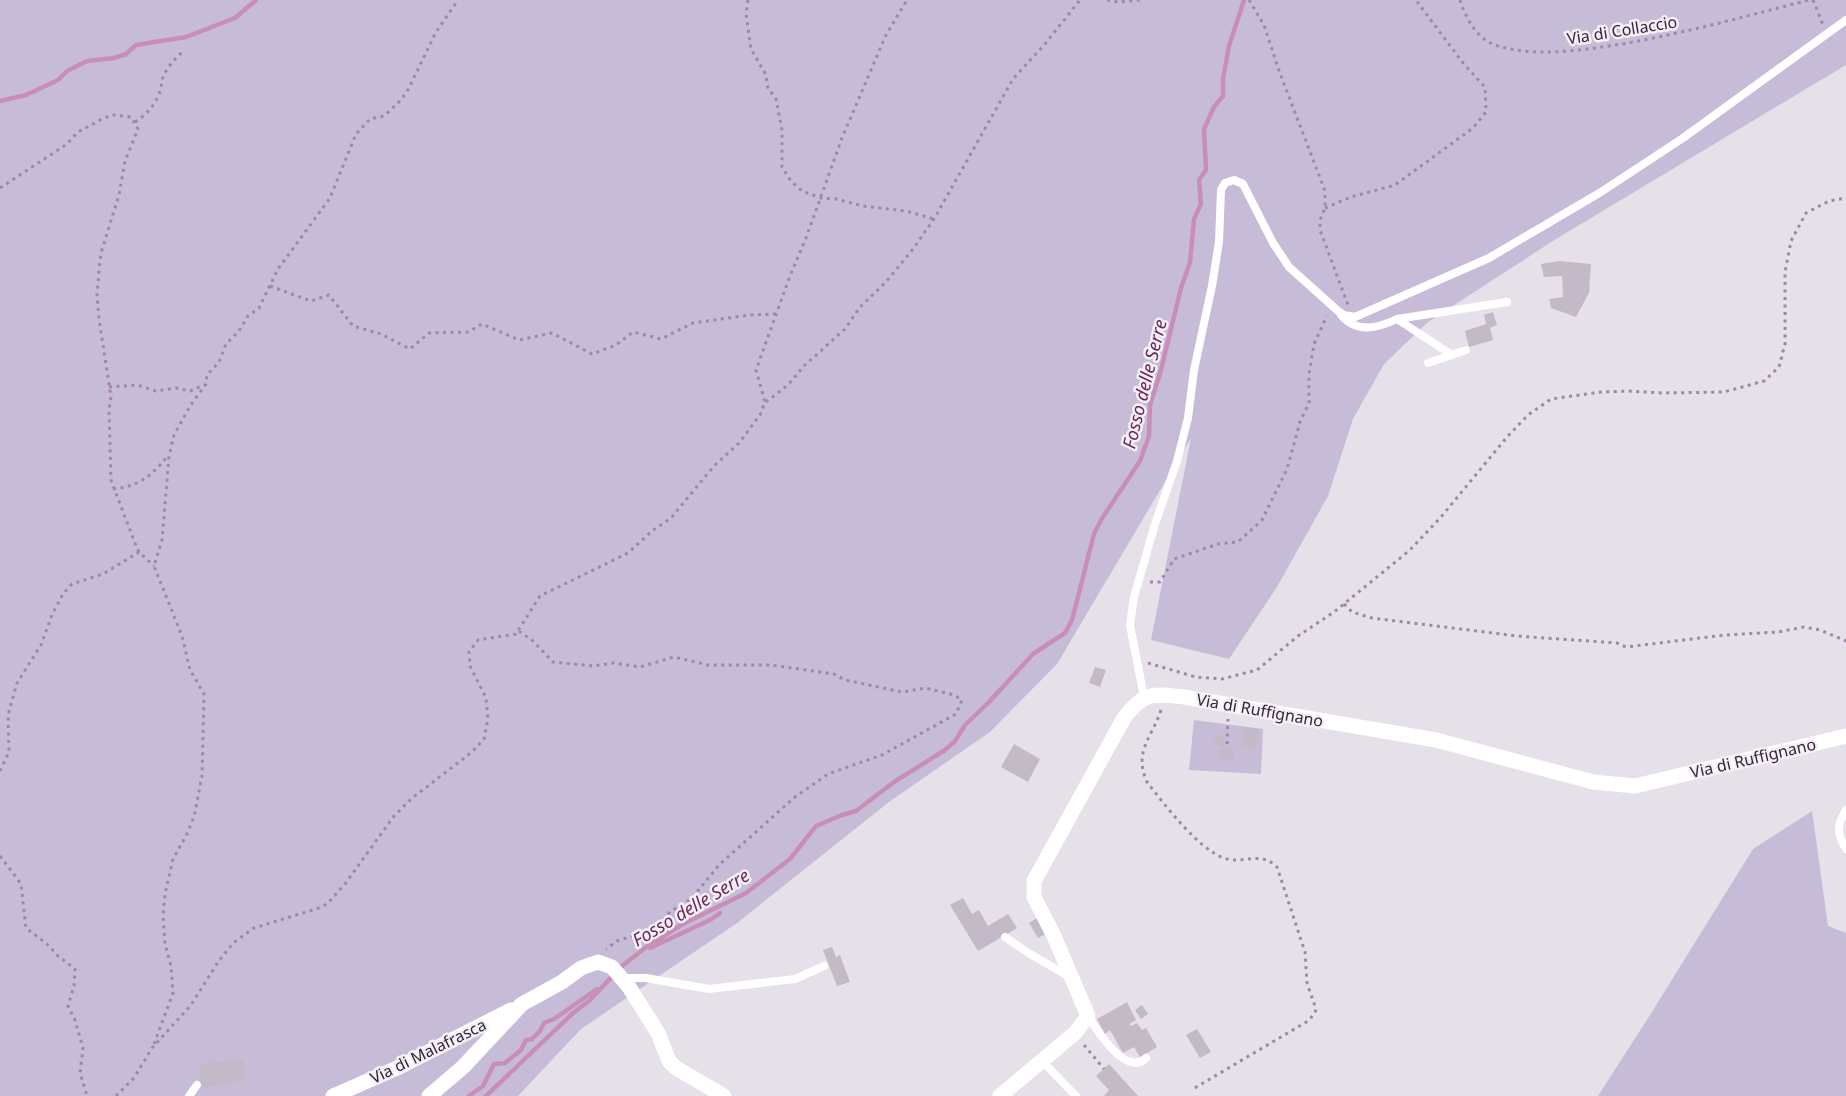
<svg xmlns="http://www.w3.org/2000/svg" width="1846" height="1096" font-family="'Noto Sans',sans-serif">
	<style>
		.green { fill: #c7bcd8 }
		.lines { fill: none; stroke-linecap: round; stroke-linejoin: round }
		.stream { stroke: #c88eb8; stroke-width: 4.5 }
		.building { fill: #c3b9c7 }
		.path { stroke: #a285a9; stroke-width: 3; stroke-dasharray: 3 4.5; stroke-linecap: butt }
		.lane { stroke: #fff; stroke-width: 8 }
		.street { stroke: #fff; stroke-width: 15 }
		.labels { text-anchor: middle; stroke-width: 5; stroke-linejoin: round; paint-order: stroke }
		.street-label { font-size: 16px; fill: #352338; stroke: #f4f0f6 }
		.water-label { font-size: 18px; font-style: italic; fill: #6c2557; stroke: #f4f0f6 }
	</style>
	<rect width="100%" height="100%" fill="#e6e0e9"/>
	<path class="green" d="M0,0H1846V65L1556,239L1428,322L1384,364L1353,419L1328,496L1277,587L1229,659L1151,640L1191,438L1057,664L990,732L889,802L737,923L581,1029L518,1096H0Z
		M1194,720L1263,729L1261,774L1189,770Z
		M1812,811L1828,926L1846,933V1096H1598L1650,1015L1753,849Z"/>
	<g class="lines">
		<path class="stream" d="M0,101L26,95L58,80L67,71L87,61L114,58L126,54L136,45L186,37L235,18L256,0
			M650,948L710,920L720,913
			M469,1096L483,1086L494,1064L505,1063L521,1050L526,1040L532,1039L540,1031L544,1023L554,1019L597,989
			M486,1096L573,1013L589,1001L622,966L649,945L683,924L746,893L790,859L816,826L842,815L856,811L894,782L945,750L955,741L965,725L989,702L1033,654L1065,633L1072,620L1094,534L1101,520L1140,461L1149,436L1150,405L1161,370L1181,288L1190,262L1194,219L1201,204L1199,180L1206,170L1204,129L1214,107L1223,96V79L1229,46L1244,0"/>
	</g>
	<path class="building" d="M1559,261L1591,264L1589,293L1576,317L1551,308L1549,299L1563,297L1562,276L1544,277L1541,264Z
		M1493,312L1497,325L1490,328L1493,340L1469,347L1465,331L1486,324L1484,315Z
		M1095,667L1106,670L1100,687L1089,683Z
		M1245,727L1258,729L1255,749L1242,747Z
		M1216,735L1225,737L1224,746L1214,745Z
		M1014,744L1040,759L1028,782L1001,767Z
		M1220,748L1234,750L1233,760L1219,759Z
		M963,898L972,914L979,910L988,926L1008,914L1017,928L978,951L950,905Z
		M1037,918L1046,934L1038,938L1029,923Z
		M832,947L836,957L840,955L850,982L837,986L823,950Z
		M1127,1002L1136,1020L1129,1024L1131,1026L1137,1023L1142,1030L1146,1028L1157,1047L1140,1057L1134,1047L1123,1053L1110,1030L1105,1034L1097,1019Z
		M1142,1005L1148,1014L1141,1019L1135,1010Z
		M1197,1029L1211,1052L1200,1058L1186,1035Z
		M214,1059V1063L235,1059V1063L243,1060L246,1073L243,1074L245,1081L202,1088L199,1065Z
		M1109,1064L1138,1096H1104L1109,1090L1096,1076Z"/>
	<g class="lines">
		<path class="path" d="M748,0L746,14L751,49L766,75L768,88L776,99L782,130V167L791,181L802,191L821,198L836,199L863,206L906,211L934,219
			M1107,0L1118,2L1140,0
			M1249,0L1264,25L1278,68L1325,191V208L1320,220V230L1348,305
			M1460,0C1466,18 1476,38 1495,45C1534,58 1583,50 1622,44C1685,33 1747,16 1809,0
			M1813,0L1822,22L1820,26
			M135,122C145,116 155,105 159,94C162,88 161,81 164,75C168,66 177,56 185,50
			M0,188L67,144L78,132L104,118L113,115L131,117L138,129L125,161L119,195L101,253L99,270L97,295L99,319L111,397L109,409L111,480L136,546L139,552L154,566
			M1325,208L1351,197L1395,185L1473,128L1486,112L1485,87L1463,63L1418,3V0
			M270,286L311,301L329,295L353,326L381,334L410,349L429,333L468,332L482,324L519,340L552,333L592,354L616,345L633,332L661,339L693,323L750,315L776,314
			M109,387L137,385L156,391L176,388L190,391L204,385
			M766,402L788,385L804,366L845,329L860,307L886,282L913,249L934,219L1013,79L1045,44L1080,0
			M113,489C140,486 150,477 167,457
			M1150,582H1160L1174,559L1218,544L1238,542L1262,520L1287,469L1300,422L1309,403V374L1314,344L1327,316
			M1344,604L1352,612L1372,618L1517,636L1617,643L1626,647L1725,635L1778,632L1804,627L1820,630L1846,641
			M519,631L533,641L553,662L593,666L614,663L640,667L674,657L708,665H771L834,674L845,680L902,692L926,688L954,695L962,700L956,714L882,755L828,774L795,797L720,864L691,899L670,912L655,929L617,941L606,949
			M1148,663L1196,677L1222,679L1257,670L1298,636L1334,612L1410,550L1441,517L1507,437L1528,415L1551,399L1601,392L1629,391L1661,393L1724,392L1764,381L1779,367L1785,344V272L1791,241L1806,213L1829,201L1846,198
			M1161,710C1152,738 1133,751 1147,782C1164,804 1198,849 1224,858C1243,865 1260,850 1277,867L1305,952L1307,983L1316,1009L1315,1013L1308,1021L1193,1089
			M1227,744L1228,719
			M0,771L9,752L8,715L17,683L41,645L52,615L63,594L72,584L103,574L139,552
			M0,856L21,884L26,928L47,944L57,955L75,969L74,986L68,1006L75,1020L83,1048L80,1073L87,1096
			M154,1044L173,993L171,966L165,944L163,916L165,894L173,859L186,836L194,817L202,776L204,694L190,670L182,636L154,566L162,540L169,456L174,435L190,406L206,384L207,375L219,362L226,344L239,331L248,316L259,308L278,269L330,198L356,134L370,119L384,116L398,103L407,92L436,32L458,0
			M1084,1045L1104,1069
			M116,1096L134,1078L152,1048L191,1005L218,962L233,943L254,928L319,908L327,904L345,884L394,816L411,799L472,752L484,739L488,718L486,698L470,666L469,652L478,640L516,634L540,596L628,553L652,531L671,518L714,466L739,443L760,415L765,402L756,370L790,276L806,238L842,138L886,35L907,0"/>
		<path class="lane" d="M1341,315C1357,334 1378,328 1397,319L1452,355
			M1397,319L1507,302
			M1428,363L1466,350
			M1144,697L1130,625L1134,597L1155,524L1177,461L1188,418L1194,370L1212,286L1219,242L1221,190L1225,183L1234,180L1243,184L1273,243L1289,267L1338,311L1344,315L1355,317L1489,258L1601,192L1683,138L1846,20
			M1846,810C1836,827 1837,833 1846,849
			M1005,937L1030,954L1070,977
			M623,978H646L709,989L795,979L824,966
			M1088,1016C1098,1032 1126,1077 1146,1058
			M1043,1062L1076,1096
			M189,1096L197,1085"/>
		<path class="street" d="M333,1096L397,1068L511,1010
			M429,1096L463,1067L522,1004L562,982L581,968L598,962L612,967L629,987L658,1033L669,1061L676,1068L724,1096
			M1000,1096L1075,1033L1088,1016L1054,936L1034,897V881L1124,718C1144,691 1153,694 1184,697L1436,740L1593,782L1635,786L1846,736"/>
	</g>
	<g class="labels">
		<g class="street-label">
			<text transform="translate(1622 30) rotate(-9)" y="6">Via di Collaccio</text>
			<text transform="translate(1260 710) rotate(10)" y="6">Via di Ruffignano</text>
			<text transform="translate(1753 758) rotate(-13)" y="6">Via di Ruffignano</text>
			<text transform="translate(428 1051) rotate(-26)" y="6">Via di Malafrasca</text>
		</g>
		<g class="water-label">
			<text transform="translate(1145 384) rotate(-76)" y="6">Fosso delle Serre</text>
			<text transform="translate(691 908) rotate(-31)" y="6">Fosso delle Serre</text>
		</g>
	</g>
</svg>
